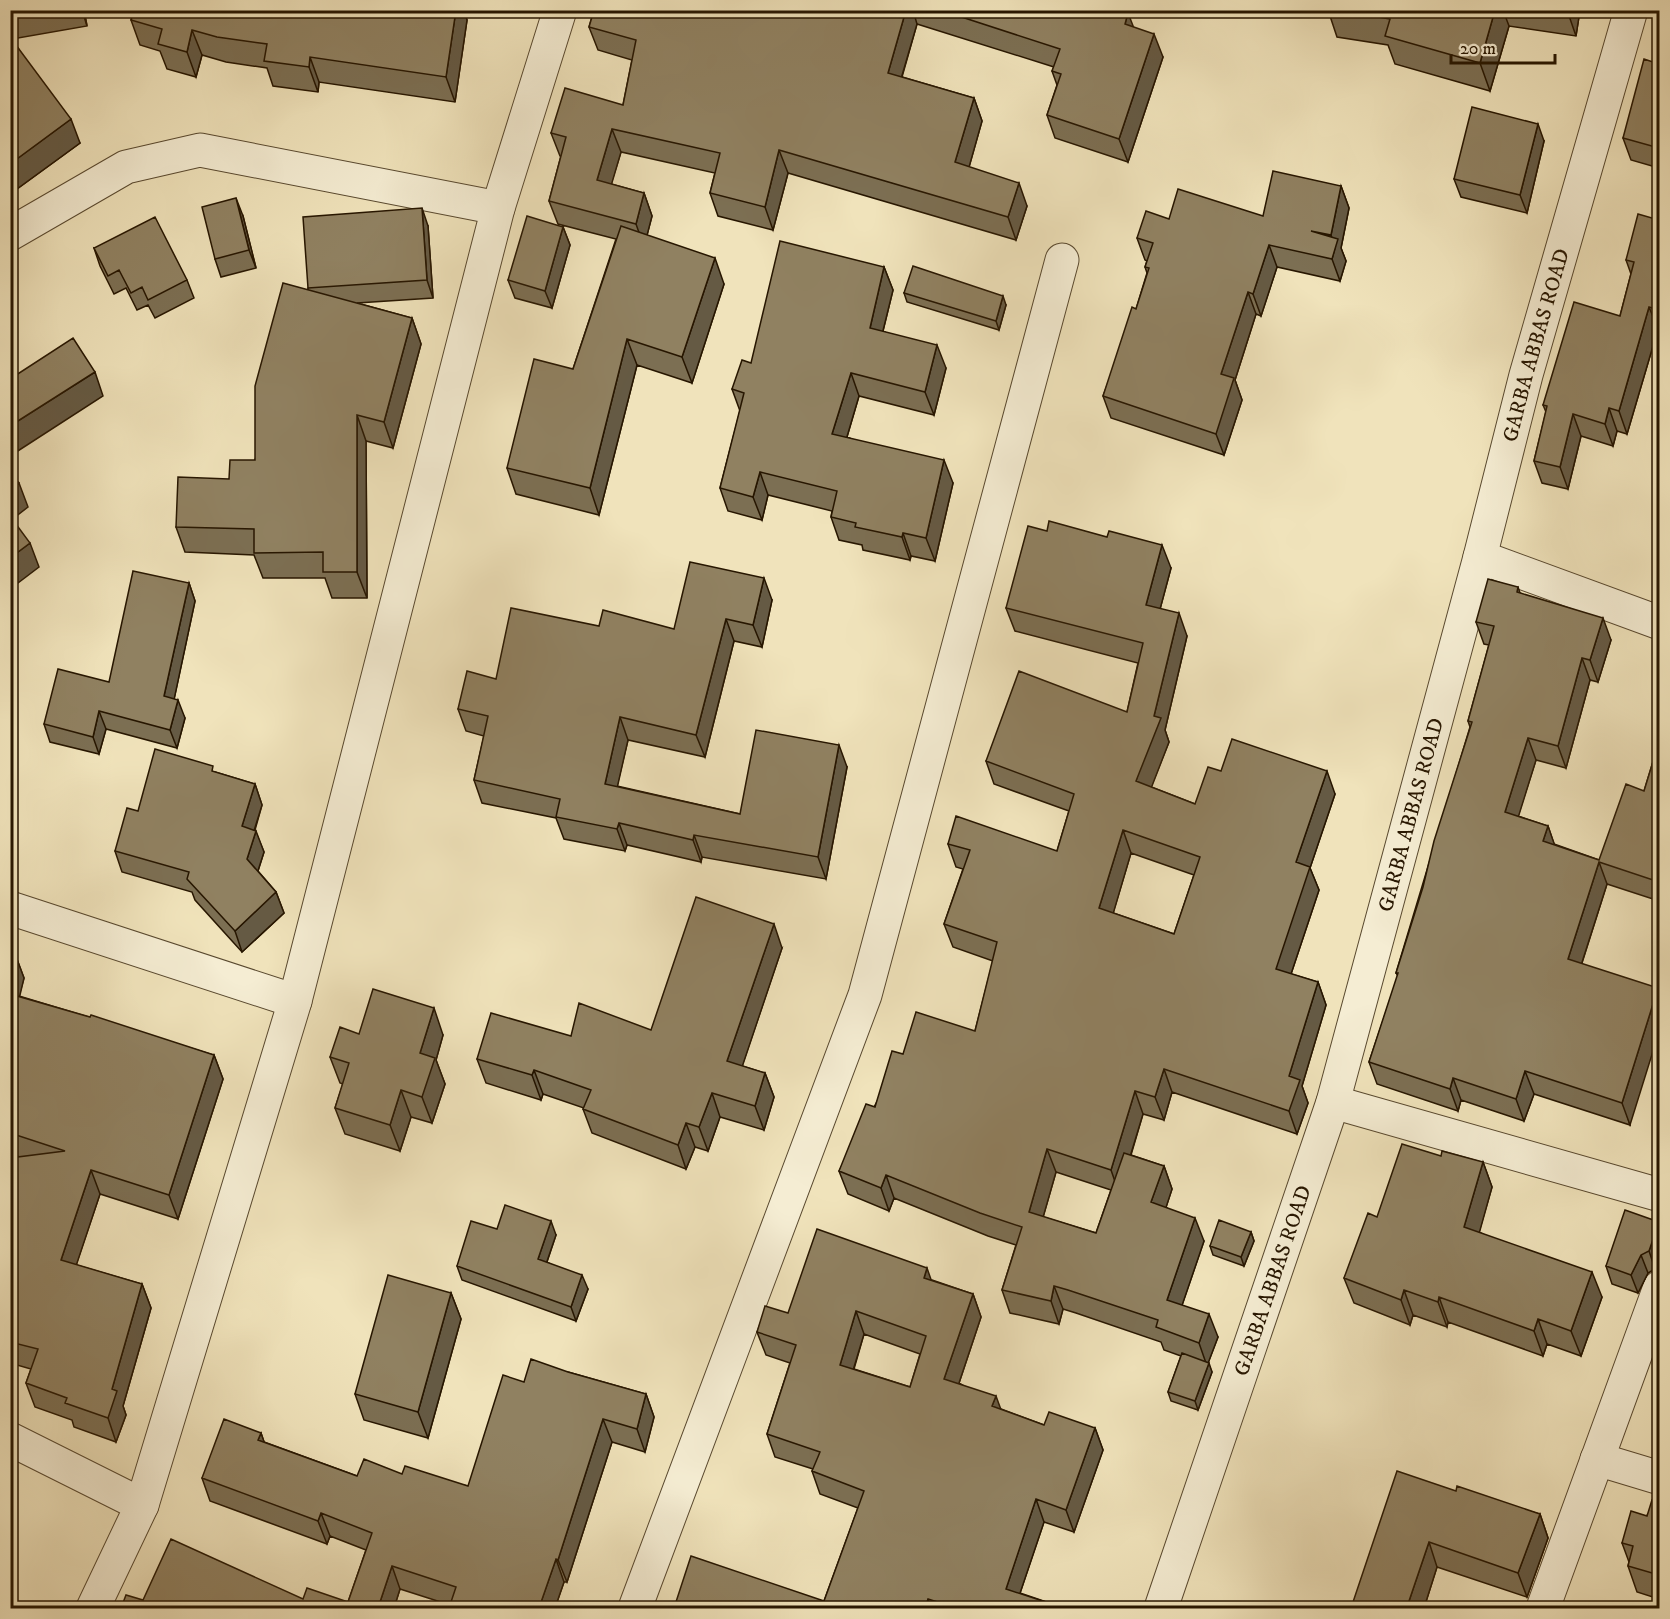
<svg xmlns="http://www.w3.org/2000/svg" width="1670" height="1619" font-family="'IM FELL DW Pica',serif">
  <rect width="100%" height="100%" fill="#f0e3bb"/>
  <filter id="stains"><feTurbulence type="fractalNoise" baseFrequency=".00333" numOctaves="4"/><feColorMatrix values="0 0 0 0 .2 0 0 0 0 .09 0 0 0 0 .02 0 0 0 .5 -.17"/></filter>
  <radialGradient id="worn" r=".72"><stop offset=".6" stop-color="#630" stop-opacity="0"/><stop offset="1" stop-color="#630" stop-opacity=".3"/></radialGradient>
  <g fill="none" stroke-linecap="round" stroke-linejoin="round">
    <defs>
      <g id="minor">
        <path d="M10,234L126,167L200,150L498,208"/>
        <path d="M1480,557L1660,623"/>
        <path d="M10,908L295,1001"/>
        <path d="M1333,1102L1660,1195"/>
        <path d="M10,1439L142,1505"/>
        <path d="M1597,1459L1660,1478"/>
        <path d="M93,1608L142,1505L295,1001L498,208L560,10"/>
        <path d="M635,1608L865,995L1062,260"/>
        <path id="s1" d="M1161,1608L1333,1102L1480,557L1526,375L1631,10"/>
        <path d="M1543,1608L1660,1287"/>
      </g>
    </defs>
    <use href="#minor" stroke="#59492f" stroke-width="35"/>
    <use href="#minor" stroke="#f5edd3" stroke-width="33"/>
  </g>
  <path fill="#7c6f53" stroke="#271600" stroke-width="1.5" fill-rule="evenodd" d="M10,10H84L87,26L12,39L80,143L10,194Z
    M134,10H464L467,20L455,102L319,82L318,92L273,86L267,68L226,62L202,55L196,77L167,69L160,51L140,45L131,20Z
    M594,10H1120L1133,27L1163,57L1128,162L1055,138L1047,115L1057,85L1052,71L1054,67L917,24L902,77L974,98L982,121L969,167L1027,206L1016,240L788,173L773,230L718,216L710,193L715,173L621,152L611,184L644,193L652,216L647,235L724,284L692,383L637,365L599,515L516,494L507,468L573,369L616,239L558,224L549,201L561,156H560L551,133L623,105L632,60L598,50L589,27Z
    M1328,10H1580L1576,36L1509,26L1490,91L1395,64L1388,45L1337,37Z
    M1659,64V168L1631,160L1623,138Z
    M1544,141L1527,213L1461,197L1454,179Z
    M1341,186L1349,208L1341,248L1346,261L1340,281L1277,267L1261,316L1256,314L1235,380L1242,400L1224,455L1111,418L1103,396L1136,309L1147,273L1145,267L1147,261L1145,260L1137,238L1169,219L1263,216Z
    M243,216L256,268L221,277L215,259Z
    M1659,220V330L1658,329L1627,434L1617,431L1613,446L1581,436L1568,489L1542,483L1534,461L1546,412L1543,405L1620,316L1631,274L1626,260Z
    M428,226L433,298L357,303L412,318L421,344L393,448L366,441L367,598H332L325,578H263L254,555L185,552L176,527L229,479L255,460L308,290V288Z
    M563,227L570,245L552,308L515,298L508,280Z
    M94,248L187,280L194,298L155,318L148,305L137,310L126,288L114,294L100,266Z
    M884,267L893,290L883,331L946,368L934,415L859,396L847,437L953,483L935,561L911,556L910,560L863,550L862,545L839,540L831,517L832,511L768,495L762,520L728,511L720,488L740,411L732,389L751,363Z
    M904,293L1006,305L999,330L907,302Z
    M1171,568L1160,609L1187,636L1165,730L1169,742L1151,787L1195,804L1221,771L1335,794L1310,868L1319,890L1291,974L1318,982L1326,1005L1302,1086L1308,1103L1297,1134L1172,1092L1164,1120L1143,1114L1131,1155L1164,1166L1172,1189L1166,1207L1204,1241L1182,1305L1218,1337L1208,1363L1212,1372L1198,1410L1171,1401L1168,1392L1181,1356L1164,1350L1161,1342L1076,1313L1063,1309L1059,1324L1010,1313L1002,1290L1016,1245L988,1236L894,1198L889,1211L848,1194L839,1171L903,1054L975,1031L993,961L953,947L944,924L963,869L956,867L948,844L1057,851L1069,811L994,784L986,761L1127,712L1138,663L1015,631L1006,608ZM1131,853L1194,875L1174,934L1113,913ZM1056,1172L1111,1190L1096,1233L1043,1217Z
    M189,583L195,601L174,699L185,718L177,748L106,729L99,754L50,742L44,724L109,682Z
    M1518,587L1520,593L1611,640L1598,682L1590,680L1566,768L1536,760L1518,816L1548,826L1554,844L1599,860L1644,791L1659,742V901L1607,884L1582,963L1630,1125L1534,1094L1524,1121L1461,1100L1458,1111L1377,1084L1369,1062L1398,976L1396,973L1470,727L1468,721L1489,645L1484,644L1476,622Z
    M772,600L762,647L734,641L705,757L628,740L617,786L740,814L847,767L826,879L702,857L701,862L627,845L625,851L564,839L556,818L482,803L474,780L484,736L466,731L458,709L496,679L599,626L674,629Z
    M215,772L255,784L262,805L255,830L264,852L258,871L276,892L284,913L242,952L195,900L192,892L122,872L115,851L138,811Z
    M782,948L742,1066L765,1073L774,1097L764,1130L720,1117L708,1151L695,1147L686,1169L592,1133L583,1109L584,1108L543,1094L541,1100L486,1083L477,1059L571,1036L651,1030Z
    M10,953L15,954L24,978L19,996L214,1055L223,1079L178,1219L100,1194L76,1265L142,1284L151,1308L123,1406L126,1415L116,1442L74,1427L72,1420L35,1407L26,1383L31,1369L10,1363V1158L20,1157L10,1154Z
    M359,1034L443,1035L436,1060L445,1084L432,1123L411,1117L400,1151L345,1134L335,1108L343,1084L340,1083L330,1057Z
    M1483,1162L1492,1187L1479,1232L1602,1297L1581,1356L1547,1344L1543,1356L1448,1322L1447,1327L1413,1315L1410,1325L1354,1303L1344,1278L1377,1217Z
    M1659,1222L1655,1269L1648,1273L1638,1293L1612,1284L1606,1266Z
    M497,1229L556,1235L547,1262L588,1289L576,1321L462,1280L457,1266Z
    M1251,1232L1254,1241L1244,1266L1213,1255L1210,1246Z
    M932,1280L973,1294L981,1317L959,1383L1001,1409L1044,1425L1095,1428L1103,1450L1074,1532L1044,1522L1020,1593L1064,1608H674L824,1601L858,1508L820,1494L812,1471L813,1469L775,1457L767,1434L790,1363L766,1355L757,1332L788,1313ZM864,1334L920,1354L910,1387L854,1369Z
    M451,1293L461,1319L428,1438L364,1420L355,1394Z
    M568,1372L646,1394L654,1417L645,1452L612,1442L567,1582H564L555,1608H449L450,1605L400,1589L394,1608H121L143,1600L303,1599L348,1602L366,1550L330,1536L327,1544L210,1501L202,1478L261,1433L264,1442L357,1476L402,1474L468,1486L524,1382Z
    M1456,1491L1540,1514L1548,1538L1527,1597L1437,1567L1424,1608H1351Z
    M1659,1502V1599L1637,1592L1628,1566L1629,1562L1622,1543Z"/>
  <path fill="#655a44" stroke="#271600" stroke-width="1.5" d="M82,10H84L87,26Z
    M456,10H464L467,20L455,102L446,77Z
    M906,10H913L917,24L896,96L888,73Z
    M1495,10H1503L1509,26L1490,91L1480,63Z
    M1567,10H1580L1576,36Z
    M1128,13L1137,36L1125,24Z
    M192,30L202,55L196,77L187,52Z
    M1154,34L1163,57L1128,162L1119,139Z
    M310,57L319,82L318,92L309,67Z
    M974,98L982,121L964,185L955,162Z
    M71,119L80,143L10,194V164Z
    M1538,124L1544,141L1527,213L1520,195Z
    M612,129L621,152L606,203L597,180Z
    M779,150L788,173L773,230L765,207Z
    M1019,183L1027,206L1016,240L1008,217Z
    M1341,186L1349,208L1341,248L1346,261L1340,281L1332,259L1335,248L1331,235Z
    M644,193L652,216L644,247L636,224Z
    M236,198L243,216L256,268L249,250Z
    M422,208L428,226L433,298L427,280Z
    M563,227L570,245L552,308L545,291Z
    M1269,245L1277,267L1261,316L1253,294Z
    M715,258L724,284L692,383L682,357Z
    M884,267L893,290L878,351L870,328Z
    M1248,292L1256,314L1235,380L1242,400L1224,455L1216,434L1221,374Z
    M1003,296L1006,305L999,330L996,321Z
    M1649,307L1658,329L1627,434L1619,411Z
    M412,318L421,344L393,448L384,422Z
    M627,339L637,365L599,515L590,488Z
    M937,345L946,368L934,415L925,392Z
    M95,372L103,396L10,456V426Z
    M851,373L859,396L841,457L832,434Z
    M1609,408L1617,431L1613,446L1605,424Z
    M1573,414L1581,436L1568,489L1560,467Z
    M357,415L366,441L367,598L357,572Z
    M944,460L953,483L935,561L926,538Z
    M760,472L768,495L762,520L753,497Z
    M19,483L28,507L10,521V490Z
    M903,533L911,556L910,560L902,537Z
    M30,543L39,567L10,589V558Z
    M1162,545L1171,568L1155,628L1146,605Z
    M764,578L772,600L762,647L753,625Z
    M189,583L195,601L171,714L164,696Z
    M1179,613L1187,636L1165,730L1169,742L1145,804L1136,781L1154,716Z
    M1603,618L1611,640L1598,682L1590,660Z
    M726,619L734,641L705,757L696,735Z
    M1582,658L1590,680L1566,768L1558,746Z
    M178,700L185,718L177,748L170,730Z
    M99,711L106,729L99,754L93,737Z
    M620,717L628,740L613,806L605,784Z
    M1528,738L1536,760L1513,834L1505,812Z
    M839,745L847,767L826,879L818,857Z
    M1327,771L1335,794L1310,868L1319,890L1285,992L1276,969L1296,862Z
    M255,784L262,805L249,847L242,826Z
    M619,823L627,845L625,851L617,829Z
    M1548,826L1556,849L1543,841Z
    M1123,830L1131,853L1108,931L1099,908Z
    M256,831L264,852L255,880L247,859Z
    M694,835L702,857L701,862L693,840Z
    M1599,862L1607,884L1576,981L1568,959Z
    M276,892L284,913L242,952L235,931Z
    M774,924L782,948L736,1085L727,1061Z
    M15,954L24,978L15,1016L10,1004V974Z
    M1318,982L1326,1005L1302,1086L1308,1103L1297,1134L1289,1111V1076Z
    M1658,988L1659,991V1032L1630,1125L1622,1103Z
    M434,1008L443,1035L436,1060L445,1084L432,1123L422,1097L420,1053Z
    M214,1055L223,1079L178,1219L169,1195Z
    M1164,1069L1172,1092L1164,1120L1155,1097Z
    M534,1070L543,1094L541,1100L532,1075Z
    M1525,1071L1534,1094L1524,1121L1516,1099Z
    M765,1073L774,1097L764,1130L755,1106Z
    M1453,1078L1461,1100L1458,1111L1450,1089Z
    M401,1090L411,1117L400,1151L390,1125Z
    M1135,1091L1143,1114L1119,1193L1111,1170Z
    M712,1093L720,1117L708,1151L699,1127Z
    M686,1123L695,1147L686,1169L678,1145Z
    M1047,1149L1056,1172L1038,1235L1029,1212Z
    M1483,1162L1492,1187L1474,1252L1464,1227Z
    M1164,1166L1172,1189L1160,1226L1151,1202Z
    M91,1170L100,1194L70,1284L61,1260Z
    M886,1175L894,1198L889,1211L881,1188Z
    M1195,1218L1204,1241L1176,1323L1167,1300Z
    M551,1221L556,1235L543,1273L538,1259Z
    M1659,1222V1257L1655,1269L1649,1251Z
    M1251,1232L1254,1241L1244,1266L1241,1257Z
    M1641,1255L1648,1273L1638,1293L1631,1275Z
    M927,1268L935,1291L924,1278Z
    M1592,1272L1602,1297L1581,1356L1571,1331Z
    M582,1275L588,1289L576,1321L571,1307Z
    M142,1284L151,1308L123,1406L126,1415L116,1442L108,1418L112,1389Z
    M1054,1286L1063,1309L1059,1324L1051,1301Z
    M1404,1290L1413,1315L1410,1325L1401,1300Z
    M451,1293L461,1319L428,1438L418,1412Z
    M973,1294L981,1317L953,1401L944,1379Z
    M1439,1297L1448,1322L1447,1327L1438,1302Z
    M856,1311L864,1334L848,1387L840,1365Z
    M1209,1314L1218,1337L1207,1366L1199,1343Z
    M1538,1319L1547,1344L1543,1356L1534,1331Z
    M1209,1363L1212,1372L1198,1410L1195,1401Z
    M646,1394L654,1417L645,1452L637,1429Z
    M996,1396L1004,1418L992,1406Z
    M603,1419L612,1442L567,1582L558,1560Z
    M1095,1428L1103,1450L1074,1532L1066,1510Z
    M261,1433L269,1456L258,1440Z
    M1036,1499L1044,1522L1015,1608L1006,1589Z
    M321,1513L330,1536L327,1544L318,1521Z
    M1540,1514L1548,1538L1527,1597L1518,1573Z
    M1429,1542L1437,1567L1424,1608L1408,1604Z
    M556,1559L564,1582L555,1608H539Z
    M392,1566L400,1589L394,1608H378Z
    M928,1599L931,1608H925Z"/>
  <path fill="#908161" stroke="#271600" stroke-width="1.5" fill-rule="evenodd" d="M10,10H40L10,16Z
    M134,10H456L446,77L310,57L309,67L264,61L267,44L217,37L192,30L187,52L158,44L162,29L131,20Z
    M594,10H906L888,73L974,98L955,162L1019,183L1008,217L779,150L765,207L710,193L720,153L612,129L597,180L644,193L636,224L549,201L566,137L551,133L565,88L623,105L636,40L589,27Z
    M940,10H1120L1128,13L1125,24L1154,34L1119,139L1047,115L1061,74L1052,71L1060,49Z
    M1338,10H1495L1480,63L1385,36L1390,19Z
    M10,37L71,119L10,164Z
    M1644,59L1659,64V148L1623,138Z
    M1472,107L1538,124L1520,195L1454,179Z
    M1273,171L1341,186L1331,235L1311,231L1338,239L1332,259L1269,245L1253,294L1248,292L1221,374L1234,378L1216,434L1103,396L1132,307L1136,309L1149,268L1145,267L1153,243L1137,238L1146,211L1169,219L1178,189L1263,216Z
    M236,198L249,250L215,259L202,207Z
    M422,208L427,280L308,288L303,217Z
    M1638,214L1659,220V310L1649,307L1619,411L1609,408L1605,424L1573,414L1560,467L1534,461L1547,406L1543,405L1574,302L1620,316L1634,262L1626,260Z
    M527,216L563,227L545,291L508,280Z
    M155,217L187,280L148,300L142,287L131,293L119,270L108,276L94,248Z
    M621,226L715,258L682,357L627,339L590,488L507,468L534,359L573,369Z
    M780,241L884,267L870,328L937,345L925,392L851,373L832,434L944,460L926,538L903,533L902,537L855,527L856,523L831,517L837,491L760,472L753,497L720,488L744,393L732,389L742,360L751,363Z
    M913,266L1003,296L996,321L904,293Z
    M283,283L412,318L384,422L357,415V572H323V552L254,553V529L176,527L178,477L229,479L230,460H255V386Z
    M73,338L95,372L10,426V379Z
    M10,472L19,483L10,490Z
    M10,516L30,543L10,558Z
    M1049,521L1107,537L1109,531L1162,545L1146,605L1179,613L1154,716L1161,718L1136,781L1195,804L1208,767L1221,771L1232,739L1327,771L1296,862L1310,867L1276,969L1318,982L1289,1076L1300,1080L1289,1111L1164,1069L1155,1097L1135,1091L1111,1170L1047,1149L1029,1212L1096,1233L1124,1153L1164,1166L1151,1202L1195,1218L1167,1300L1209,1314L1199,1343L1156,1327L1158,1320L1068,1290L1054,1286L1051,1301L1002,1290L1022,1227L980,1213L886,1175L881,1188L839,1171L866,1104L875,1107L892,1051L903,1054L916,1012L975,1031L997,942L944,924L970,850L948,844L956,816L1057,851L1074,794L986,761L1019,671L1127,712L1143,643L1006,608L1028,526L1047,531ZM1123,830L1200,857L1174,934L1099,908Z
    M690,562L764,578L753,625L726,619L696,735L620,717L605,784L740,814L756,730L839,745L818,857L694,835L693,840L619,823L617,829L556,817L560,799L474,780L488,716L458,709L467,671L496,679L511,608L599,626L603,610L674,629Z
    M133,571L189,583L164,696L178,700L170,730L99,711L93,737L44,724L58,669L109,682Z
    M1488,579L1518,587L1517,592L1603,618L1590,660L1582,658L1558,746L1528,738L1505,812L1548,826L1543,841L1599,860L1626,784L1644,791L1659,742V882L1599,862L1568,959L1658,988L1622,1103L1525,1071L1516,1099L1453,1078L1450,1089L1369,1062L1398,973H1396L1423,887L1434,841L1472,722L1468,721L1494,626L1476,622Z
    M155,749L213,766L212,771L255,784L242,826L256,831L247,859L276,892L235,931L187,879L189,872L115,851L127,808L138,811Z
    M696,897L774,924L727,1061L765,1073L755,1106L712,1093L699,1127L686,1123L678,1145L583,1109L591,1090L534,1070L532,1075L477,1059L491,1013L571,1036L579,1003L651,1030Z
    M10,953L15,954L10,974Z
    M373,989L434,1008L420,1053L435,1058L422,1097L401,1090L390,1125L335,1108L349,1063L330,1057L340,1027L359,1034Z
    M10,994L90,1017L91,1015L214,1055L169,1195L91,1170L61,1260L142,1284L112,1389L117,1391L108,1418L65,1403L67,1398L26,1383L38,1349L10,1342V1158L65,1151L10,1133Z
    M1402,1144L1441,1156L1442,1151L1483,1162L1464,1227L1592,1272L1571,1331L1538,1319L1534,1331L1439,1297L1438,1302L1404,1290L1401,1300L1344,1278L1368,1213L1377,1217Z
    M505,1205L551,1221L538,1259L582,1275L571,1307L457,1266L471,1221L497,1229Z
    M1625,1210L1659,1222L1649,1251L1641,1255L1631,1275L1606,1266Z
    M1219,1220L1251,1232L1241,1257L1210,1246Z
    M817,1229L927,1268L924,1278L973,1294L944,1379L996,1396L992,1406L1044,1425L1049,1412L1095,1428L1066,1510L1036,1499L1006,1589L1064,1608H956L928,1599L925,1608H674L691,1556L824,1601L864,1491L812,1471L820,1452L767,1434L796,1345L757,1332L765,1306L788,1313ZM856,1311L926,1336L910,1387L840,1365Z
    M388,1275L451,1293L418,1412L355,1394Z
    M1182,1353L1209,1363L1195,1401L1168,1392Z
    M531,1359L568,1372L646,1394L637,1429L603,1419L558,1560L556,1559L539,1608H449L456,1587L392,1566L378,1608H121L126,1595L143,1600L171,1539L303,1599L307,1588L348,1602L372,1533L321,1513L318,1521L202,1478L224,1419L261,1433L258,1440L357,1476L364,1459L402,1474L405,1466L468,1486L503,1375L524,1382Z
    M1397,1471L1456,1491L1457,1486L1540,1514L1518,1573L1429,1542L1408,1604L1424,1608H1351Z
    M1652,1500L1659,1502V1575L1628,1566L1633,1546L1622,1543L1631,1511L1647,1516Z"/>
  <g text-anchor="middle" stroke-width="5" stroke-linejoin="round" paint-order="stroke">
    <g font-size="21" fill="#271600" stroke="#f5edd3">
      <text dy="7" stroke="none"><textPath href="#s1" startOffset="1318">GARBA ABBAS ROAD</textPath></text>
      <text dy="7" stroke="none"><textPath href="#s1" startOffset="832">GARBA ABBAS ROAD</textPath></text>
      <text dy="7" stroke="none"><textPath href="#s1" startOffset="346">GARBA ABBAS ROAD</textPath></text>
    </g>
  </g>
  <rect width="1670" height="1619" fill="none" stroke="#f0e3bb" stroke-width="36"/>
  <rect x="12" y="12" width="1646" height="1595" fill="none" stroke="#271600" stroke-width="3"/>
  <rect x="18" y="18" width="1634" height="1583" fill="none" stroke="#271600" stroke-width="1.5"/>
  <path d="M1451 54v9h104v-9" fill="none" stroke="#271600" stroke-width="3"/>
  <text x="1460" y="54" font-size="18" fill="#271600" stroke="#f5edd3" stroke-width="4.5" paint-order="stroke">20 m</text>
  <rect width="100%" height="100%" filter="url(#stains)"/>
  <rect width="100%" height="100%" fill="url(#worn)"/>
</svg>
